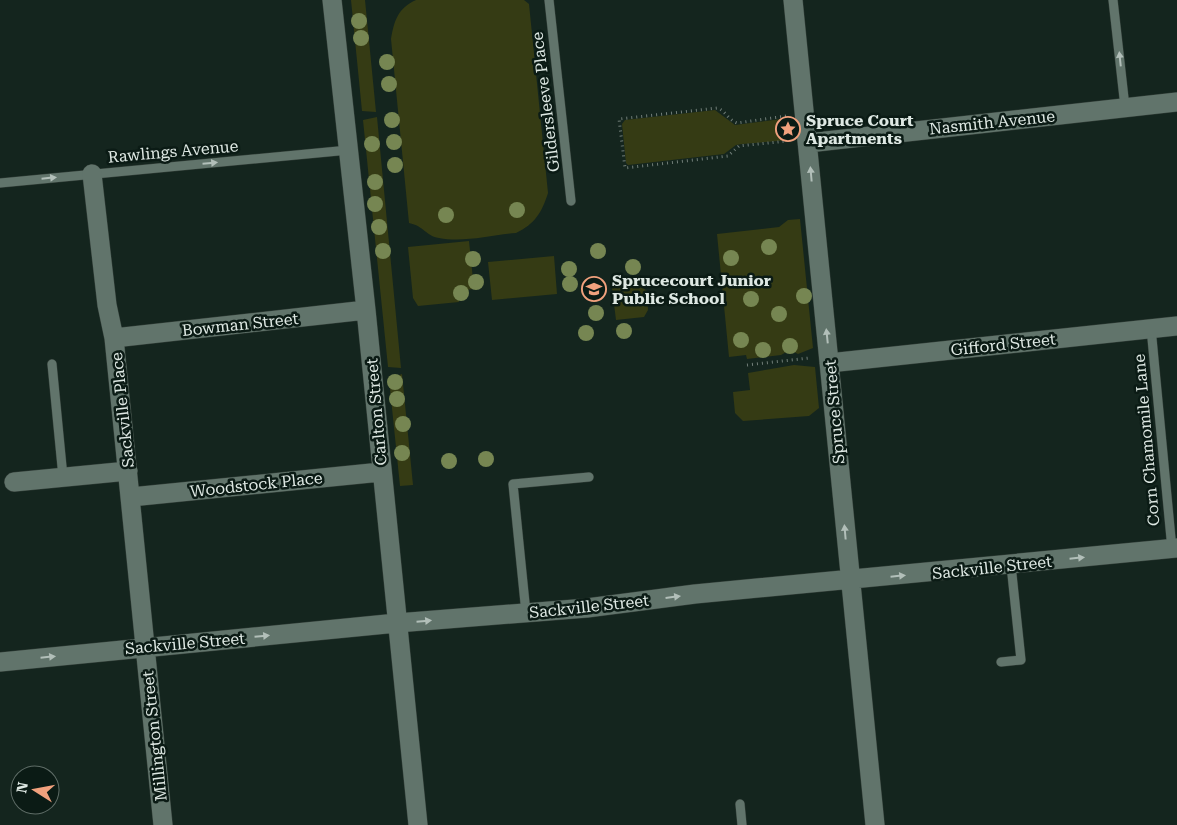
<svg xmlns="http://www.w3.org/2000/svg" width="1177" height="825" font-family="'Roboto Serif',serif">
  <rect width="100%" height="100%" fill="#14251e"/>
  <path fill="#353b14" d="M351,0H365L376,112L362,111Z
    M416,0H524L529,4L548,193C542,212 535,224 516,233C492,235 463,243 439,238C426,236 424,226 409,223L391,39C394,21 398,8 416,0Z
    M715,110L735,125L789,118L791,140L742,144L736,145L724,154L628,165L626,163L622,124L625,120Z
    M377,117L401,368L388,367L363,120Z
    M800,219L813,348L798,354L790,350L781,355L747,359L746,355L729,357L717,234L779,227L788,220Z
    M469,241L474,289L457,291L459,302L418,306L413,298L408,247Z
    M554,256L557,294L492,300L488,262Z
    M638,284L647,291L648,310L644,317L616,320L612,288Z
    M794,365L815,367L819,408L809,416L743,421L735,413L733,392L750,390L748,373Z
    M402,374L413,485L400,486L389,379Z"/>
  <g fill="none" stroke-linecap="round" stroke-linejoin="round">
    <defs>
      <path id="service" d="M549,0L571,201
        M1113,0L1125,107
        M0,183L349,150
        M1151,328L1172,549
        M52,364L63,477
        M526,613L513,484L589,477
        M1001,662L1021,660L1011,565
        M740,804L742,825"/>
      <path id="minor" d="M332,0L366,310L418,825
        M793,0L875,825
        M808,143L1177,102
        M92,174L107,305L114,338L163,825
        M114,338L366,310
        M829,363L1177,326
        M14,482L128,471
        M131,497L381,472
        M0,662L397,623L587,608L695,594L1177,548"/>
    </defs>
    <use href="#service" stroke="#323e38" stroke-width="10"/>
    <use href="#minor" stroke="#323e38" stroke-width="20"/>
    <path stroke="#717e78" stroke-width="3" stroke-dasharray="1 4" stroke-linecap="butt" d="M786,116L737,123C728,120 725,110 717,108L619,119L625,168L728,156L739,146L787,141
      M747,365L809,358"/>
    <use href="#service" stroke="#61746b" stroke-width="9"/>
    <use href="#minor" stroke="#61746b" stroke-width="19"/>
  </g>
  <g fill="#768652">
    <circle cx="359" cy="21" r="8"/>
    <circle cx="361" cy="38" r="8"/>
    <circle cx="387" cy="62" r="8"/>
    <circle cx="389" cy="84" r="8"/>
    <circle cx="392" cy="120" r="8"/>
    <circle cx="394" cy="142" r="8"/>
    <circle cx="372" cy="144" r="8"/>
    <circle cx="395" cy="165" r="8"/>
    <circle cx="375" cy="182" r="8"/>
    <circle cx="375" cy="204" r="8"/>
    <circle cx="517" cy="210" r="8"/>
    <circle cx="446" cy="215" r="8"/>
    <circle cx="379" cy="227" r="8"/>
    <circle cx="769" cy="247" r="8"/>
    <circle cx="383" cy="251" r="8"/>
    <circle cx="598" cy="251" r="8"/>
    <circle cx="731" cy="258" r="8"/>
    <circle cx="473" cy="259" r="8"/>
    <circle cx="633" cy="267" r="8"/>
    <circle cx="569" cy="269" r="8"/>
    <circle cx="476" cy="282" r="8"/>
    <circle cx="570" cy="284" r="8"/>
    <circle cx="461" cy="293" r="8"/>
    <circle cx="804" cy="296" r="8"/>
    <circle cx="751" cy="299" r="8"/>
    <circle cx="596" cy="313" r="8"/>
    <circle cx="779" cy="314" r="8"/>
    <circle cx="624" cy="331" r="8"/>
    <circle cx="586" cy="333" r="8"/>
    <circle cx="741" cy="340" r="8"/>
    <circle cx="790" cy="346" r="8"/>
    <circle cx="763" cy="350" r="8"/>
    <circle cx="395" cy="382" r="8"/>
    <circle cx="397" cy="399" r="8"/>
    <circle cx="403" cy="424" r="8"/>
    <circle cx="402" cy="453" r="8"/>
    <circle cx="486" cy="459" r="8"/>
    <circle cx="449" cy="461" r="8"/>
  </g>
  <defs><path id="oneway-solid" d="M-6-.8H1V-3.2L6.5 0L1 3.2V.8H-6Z" transform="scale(1.25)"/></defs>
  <g fill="#b2bfb9">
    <use href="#oneway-solid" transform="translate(1120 59) rotate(-96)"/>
    <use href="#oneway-solid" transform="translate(210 163) rotate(-5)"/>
    <use href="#oneway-solid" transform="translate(811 174) rotate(-95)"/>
    <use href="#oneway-solid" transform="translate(49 178) rotate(-6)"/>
    <use href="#oneway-solid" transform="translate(827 336) rotate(-96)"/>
    <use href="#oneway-solid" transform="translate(845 532) rotate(-95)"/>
    <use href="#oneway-solid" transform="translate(1077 558) rotate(-6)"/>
    <use href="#oneway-solid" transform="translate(898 576) rotate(-6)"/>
    <use href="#oneway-solid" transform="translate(673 597) rotate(-7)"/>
    <use href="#oneway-solid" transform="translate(424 621) rotate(-5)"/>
    <use href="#oneway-solid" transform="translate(262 636) rotate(-5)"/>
    <use href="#oneway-solid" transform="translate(48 657) rotate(-6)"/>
  </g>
  <defs>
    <symbol id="sight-ring" viewBox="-11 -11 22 22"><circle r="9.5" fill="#0b1b15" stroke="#f1a17d" stroke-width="1.5"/><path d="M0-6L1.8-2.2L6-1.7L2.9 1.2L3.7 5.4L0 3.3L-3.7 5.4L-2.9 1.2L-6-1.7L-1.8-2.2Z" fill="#f1a17d"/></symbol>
    <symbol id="school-ring" viewBox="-11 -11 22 22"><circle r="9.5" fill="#0b1b15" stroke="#f1a17d" stroke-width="1.5"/><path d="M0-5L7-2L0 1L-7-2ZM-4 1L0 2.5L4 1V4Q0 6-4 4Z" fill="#f1a17d"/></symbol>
  </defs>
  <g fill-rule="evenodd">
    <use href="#sight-ring" x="774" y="115" width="28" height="28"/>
    <use href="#school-ring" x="580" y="275" width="28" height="28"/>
  </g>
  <g text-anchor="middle" stroke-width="5" stroke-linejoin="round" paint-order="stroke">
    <g font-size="16" fill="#dee8e3" stroke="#0b1b15">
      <text transform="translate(545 102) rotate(-97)" y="6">Gildersleeve Place</text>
      <text transform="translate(992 122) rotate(-6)" y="6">Nasmith Avenue</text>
      <text transform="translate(173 151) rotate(-5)" y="6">Rawlings Avenue</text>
      <text transform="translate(240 324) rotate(-6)" y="6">Bowman Street</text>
      <text transform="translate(1003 344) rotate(-6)" y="6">Gifford Street</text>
      <text transform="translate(122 410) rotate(-96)" y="6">Sackville Place</text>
      <text transform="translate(376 412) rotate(-95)" y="6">Carlton Street</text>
      <text transform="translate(834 412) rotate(-95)" y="6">Spruce Street</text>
      <text transform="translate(1146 440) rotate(-95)" y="6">Corn Chamomile Lane</text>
      <text transform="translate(256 484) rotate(-6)" y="6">Woodstock Place</text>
      <text transform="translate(992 567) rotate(-6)" y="6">Sackville Street</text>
      <text transform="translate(589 606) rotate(-6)" y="6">Sackville Street</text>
      <text transform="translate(185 643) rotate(-5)" y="6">Sackville Street</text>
      <text transform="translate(154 736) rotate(-96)" y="6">Millington Street</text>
    </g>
    <g font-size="16" font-weight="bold" fill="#dee8e3" stroke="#0b1b15" text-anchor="start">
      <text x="806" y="126">Spruce Court<tspan x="806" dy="18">Apartments</tspan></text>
      <text x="612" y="286">Sprucecourt Junior<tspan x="612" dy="18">Public School</tspan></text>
    </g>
  </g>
  <g transform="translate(35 790) rotate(281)"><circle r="24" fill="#0b1b15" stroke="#5f6d67"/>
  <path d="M0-4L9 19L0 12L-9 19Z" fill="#f1a17d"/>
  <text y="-8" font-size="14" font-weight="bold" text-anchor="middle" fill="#dee8e3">N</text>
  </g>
</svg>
